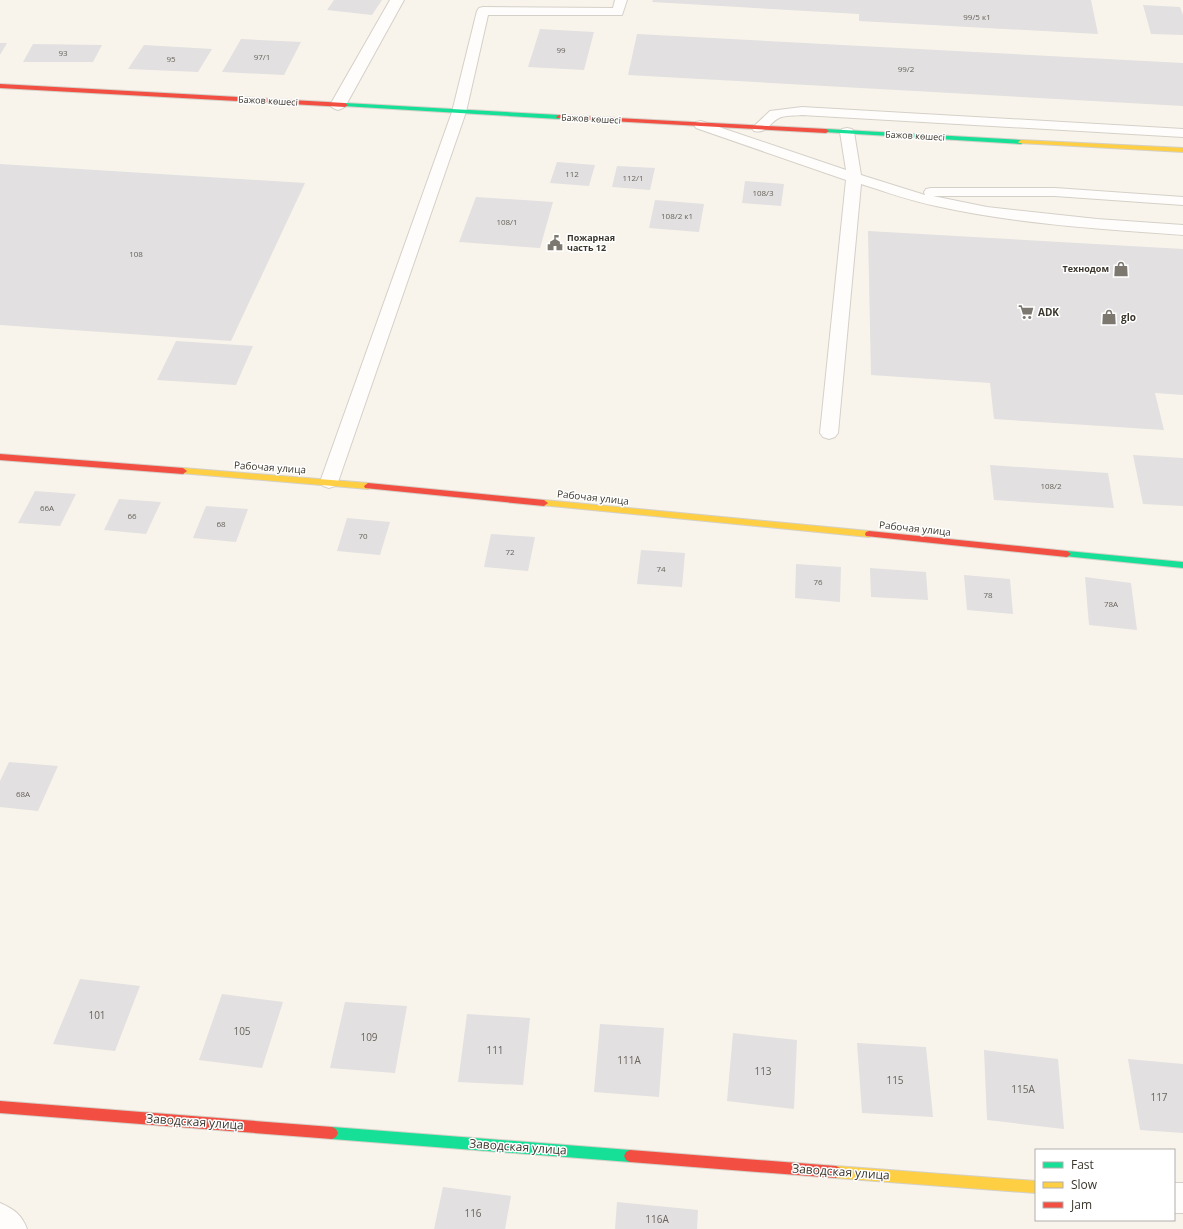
<svg xmlns="http://www.w3.org/2000/svg" width="1183" height="1229" font-family="'Open Sans',sans-serif">
  <rect width="100%" height="100%" fill="#f8f4eb"/>
  <path fill="#e2e0e0" d="M334,0H382L372,15L327,10Z
    M653,0H1091L1098,34L859,21V14L652,2Z
    M1143,5L1180,7L1183,15V35L1151,34Z
    M540,29L594,32L584,70L528,67Z
    M637,34L1183,63V106L628,75Z
    M241,39L301,42L284,75L222,72Z
    M0,43H7L0,55Z
    M33,44L102,45L93,62H23Z
    M144,45L212,49L198,72L128,69Z
    M557,162L595,165L589,186L550,183Z
    M0,164L305,183L231,341L0,325Z
    M617,166L655,168L650,190L612,187Z
    M745,181L784,184L781,206L742,203Z
    M476,197L553,202L540,248L459,242Z
    M655,200L704,204L699,232L649,228Z
    M868,231L1183,249V395L1155,393L1164,430L994,419L990,383L871,375Z
    M176,341L253,346L236,385L157,380Z
    M1133,455L1183,458V506L1143,504Z
    M990,465L1108,473L1114,508L994,500Z
    M35,491L76,494L60,526L18,523Z
    M119,499L161,502L146,534L104,530Z
    M206,506L248,509L236,542L193,538Z
    M347,518L390,522L380,555L337,551Z
    M491,534L535,537L528,571L484,567Z
    M641,550L685,553L682,587L637,584Z
    M796,564L841,567L840,602L795,598Z
    M870,568L926,572L928,600L871,597Z
    M964,575L1010,579L1013,614L967,610Z
    M1085,577L1131,583L1137,630L1089,625Z
    M9,762L58,766L38,811L0,807V781Z
    M80,979L140,986L115,1051L53,1044Z
    M222,994L283,1002L262,1068L199,1060Z
    M345,1002L407,1006L395,1073L330,1068Z
    M467,1014L530,1018L523,1085L458,1082Z
    M600,1024L664,1028L659,1097L594,1092Z
    M733,1033L797,1040L794,1109L727,1101Z
    M857,1043L926,1047L933,1117L862,1113Z
    M984,1050L1058,1059L1064,1129L987,1120Z
    M1128,1059L1183,1064V1133L1140,1130Z
    M443,1187L511,1196L505,1229H434Z
    M617,1202L698,1210L697,1229H615Z"/>
  <g fill="none" stroke-linecap="round" stroke-linejoin="round">
    <defs>
      <path id="lane" d="M615,0H627L622,15H488L466,112L338,482L335,486L329,488L323,486L320,482L452,112L477,11L479,8L483,7L613,8Z
        M802,107L1183,129V137L802,115C795,116 785,115 779,118C769,123 767,134 754,131L752,128L770,111Z
        M701,121L846,170L840,132L842,129L847,128L852,129L854,132L861,175L925,195L924,192L926,189L931,188H1055L1183,197V205L1055,196H933L987,207L1097,219L1183,225V235C1102,229 1016,224 936,206C911,201 886,192 861,184L838,433L835,437L829,439L823,437L820,433L846,180L696,128L694,125L696,122Z"/>
      <path id="street" d="M390,0H404L346,105L343,108L338,110L333,108L330,105Z
        M1174,1183H1183V1213H1174Z
        M0,1203C14,1209 22,1215 27,1229H0Z"/>
      <path id="fast" d="M345,103L559,115L562,117L559,119L343,106L342,105Z
        M826,129L1021,140L1024,142L1021,144L824,132V130Z
        M1067,551L1183,562V568L1064,556L1063,554L1064,552Z
        M332,1127L630,1150L634,1152L636,1156L634,1160L630,1162L332,1139L328,1137L326,1133L328,1129Z"/>
      <path id="slow" d="M1021,140L1183,148V152L1019,143L1018,142Z
        M183,468L368,483L372,486L368,489L180,473L179,471L180,469Z
        M544,500L869,531L873,534L869,537L541,505L540,503Z
        M836,1166L1036,1181V1193L836,1178L832,1176L830,1172L832,1168Z"/>
      <path id="jam" d="M0,84L345,103L348,105L345,107L0,88Z
        M559,115L826,129L829,131L826,133L557,118L556,117Z
        M0,454L183,468L187,471L183,474L0,460Z
        M368,483L544,500L548,503L544,506L365,488L364,486Z
        M869,531L1067,551L1071,554L1067,557L866,536L865,534L866,532Z
        M0,1101L332,1127L336,1129L338,1133L336,1137L332,1139L0,1113Z
        M630,1150L836,1166L840,1168L842,1172L840,1176L836,1178L630,1162L626,1160L624,1156L626,1152Z"/>
    </defs>
    <use href="#lane" stroke="#d5d0c7" stroke-width="2"/>
    <use href="#street" stroke="#d5d0c7" stroke-width="2"/>
    <use href="#fast" stroke="#d5d0c7" stroke-width="2"/>
    <use href="#slow" stroke="#d5d0c7" stroke-width="2"/>
    <use href="#jam" stroke="#d5d0c7" stroke-width="2"/>
    <use href="#lane" fill="#fefdfc" fill-rule="evenodd"/>
    <use href="#street" fill="#fefdfc" fill-rule="evenodd"/>
    <use href="#fast" fill="#16e098" fill-rule="evenodd"/>
    <use href="#slow" fill="#ffcf43" fill-rule="evenodd"/>
    <use href="#jam" fill="#f24e42" fill-rule="evenodd"/>
  </g>
  <defs>
    <symbol id="civic-bare" viewBox="-9 -9 18 18"><path d="M-.6-6.5H3V-4.5H.6V-3L4-1V1h2V6H-6V1h2V-1L-.6-3ZM-1.2 2.5V6h2.4V2.5Z" fill="#7d786f" stroke="#fff" stroke-width="2.5" paint-order="stroke"/></symbol>
    <symbol id="shop-bare" viewBox="-9 -9 18 18"><path d="M-5-2.5h2.3a2.7 3.5 0 0 1 5.4 0H5L5.5 6h-11ZM-1.5-2.5h3a1.5 2.3 0 0 0-3 0Z" fill="#7d786f" stroke="#fff" stroke-width="2.5" paint-order="stroke"/></symbol>
    <symbol id="supermarket-bare" viewBox="-9 -9 18 18"><path d="M-6-5.5h2.5l.6 2H6L4.5 2H-2.5L-4.4-4H-6ZM-1.5 3.2a1.3 1.3 0 1 0 .1 0ZM3 3.2a1.3 1.3 0 1 0 .1 0Z" fill="#7d786f" stroke="#fff" stroke-width="2.5" paint-order="stroke"/></symbol>
  </defs>
  <g fill-rule="evenodd">
    <use href="#civic-bare" x="544" y="232" width="22" height="22"/>
    <use href="#shop-bare" x="1110" y="258" width="22" height="22"/>
    <use href="#supermarket-bare" x="1015" y="301" width="22" height="22"/>
    <use href="#shop-bare" x="1098" y="306" width="22" height="22"/>
  </g>
  <g text-anchor="middle" stroke-width="3" stroke-linejoin="round" paint-order="stroke">
    <g font-size="8" fill="#68635c">
      <text x="977" y="20">99/5 к1</text>
      <text x="561" y="53">99</text>
      <text x="63" y="56">93</text>
      <text x="262" y="60">97/1</text>
      <text x="171" y="62">95</text>
      <text x="906" y="72">99/2</text>
      <text x="572" y="177">112</text>
      <text x="633" y="181">112/1</text>
      <text x="763" y="196">108/3</text>
      <text x="677" y="219">108/2 к1</text>
      <text x="507" y="225">108/1</text>
      <text x="136" y="257">108</text>
      <text x="1051" y="489">108/2</text>
      <text x="47" y="511">66А</text>
      <text x="132" y="519">66</text>
      <text x="221" y="527">68</text>
      <text x="363" y="539">70</text>
      <text x="510" y="555">72</text>
      <text x="661" y="572">74</text>
      <text x="818" y="585">76</text>
      <text x="988" y="598">78</text>
      <text x="1111" y="607">78А</text>
      <text x="23" y="797">68А</text>
    </g>
    <g font-size="9" fill="#3b362c" stroke="#fff">
      <text transform="translate(268 101) rotate(3)" y="3">Бажов көшесі</text>
      <text transform="translate(591 119) rotate(3)" y="3">Бажов көшесі</text>
      <text transform="translate(915 136) rotate(3)" y="3">Бажов көшесі</text>
    </g>
    <g font-size="9" font-weight="bold" fill="#3b362c" stroke="#fff" text-anchor="start">
      <text x="567" y="241">Пожарная<tspan x="567" dy="10">часть 12</tspan></text>
      <text x="1109" y="272" text-anchor="end">Технодом</text>
    </g>
    <g font-size="10" font-weight="bold" fill="#3b362c" stroke="#fff" text-anchor="start">
      <text x="1038" y="316">ADK</text>
      <text x="1121" y="321">glo</text>
    </g>
    <g font-size="10" fill="#3b362c" stroke="#fff">
      <text transform="translate(270 467) rotate(4)" y="4">Рабочая улица</text>
      <text transform="translate(593 497) rotate(6)" y="4">Рабочая улица</text>
      <text transform="translate(915 528) rotate(6)" y="4">Рабочая улица</text>
    </g>
    <g font-size="10" fill="#68635c">
      <text x="97" y="1019">101</text>
      <text x="242" y="1035">105</text>
      <text x="369" y="1041">109</text>
      <text x="495" y="1054">111</text>
      <text x="629" y="1064">111А</text>
      <text x="763" y="1075">113</text>
      <text x="895" y="1084">115</text>
      <text x="1023" y="1093">115А</text>
      <text x="1159" y="1101">117</text>
      <text x="473" y="1217">116</text>
      <text x="657" y="1223">116А</text>
    </g>
    <g font-size="12" fill="#3b362c" stroke="#fff">
      <text transform="translate(195 1122) rotate(4)" y="4">Заводская улица</text>
      <text transform="translate(518 1147) rotate(4)" y="4">Заводская улица</text>
      <text transform="translate(841 1172) rotate(4)" y="4">Заводская улица</text>
    </g>
  </g>
  <rect x="1035" y="1149" width="140" height="72" fill="#ffffff" stroke="#b1afab"/>
  <rect x="1043" y="1162" width="20" height="6" fill="#16e098" stroke="#b1afab"/>
  <text x="1071" y="1169" font-size="12" fill="#3b362c">Fast</text>
  <rect x="1043" y="1182" width="20" height="6" fill="#ffcf43" stroke="#b1afab"/>
  <text x="1071" y="1189" font-size="12" fill="#3b362c">Slow</text>
  <rect x="1043" y="1202" width="20" height="6" fill="#f24e42" stroke="#b1afab"/>
  <text x="1071" y="1209" font-size="12" fill="#3b362c">Jam</text>
</svg>
